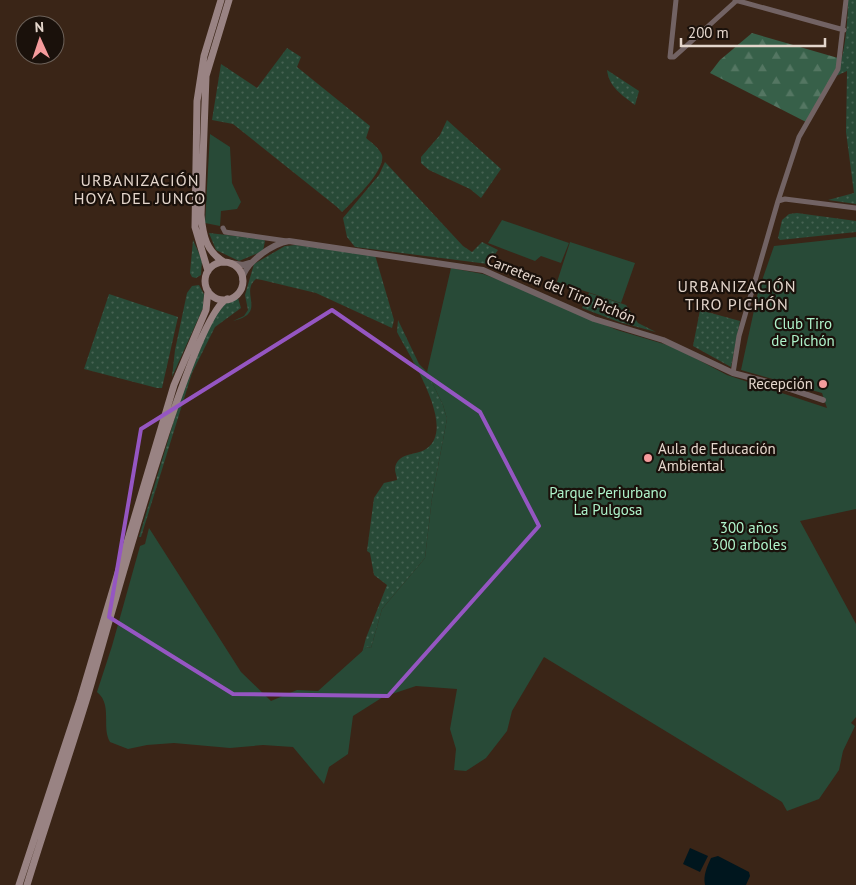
<svg xmlns="http://www.w3.org/2000/svg" width="856" height="885" font-family="'PT Sans',sans-serif">
  <defs>
    <pattern id="grass-dots" width="8" height="8" patternUnits="userSpaceOnUse" patternTransform="scale(1.25)"><rect width="8" height="8" fill="#284a37"/><path d="M2 2h.1M6 6h.1" fill="none" stroke="#476353" stroke-width="1.8" stroke-linecap="round"/></pattern>
    <pattern id="forest-firs" width="22" height="20" patternUnits="userSpaceOnUse" patternTransform="scale(1.25)"><rect width="22" height="20" fill="#376049"/><path d="M5 1l3.5 6h-7zM16 11l3.5 6h-7z" fill="#547662"/></pattern>
  </defs>
  <rect width="100%" height="100%" fill="#3a2517"/>
  <path fill="url(#grass-dots)" d="M848,0H856V204L828,200L854,193L846,132L847,71L836,76C845,56 848,22 848,0Z
    M287,48L301,57L297,67L370,126L366,138C371,142 380,149 382,155C386,170 352,202 342,212L337,207L233,124L212,120L221,64L257,88Z
    M607,70L639,91L635,105C622,95 609,87 607,70Z
    M447,120L501,169L481,198L470,189L429,170L421,163V157L440,135Z
    M385,162L463,246L472,252L482,242L498,250L488,264L355,247L347,237L343,218L379,175Z
    M797,213L856,221V232L780,240L778,238L782,220L789,214Z
    M209,233L263,239L265,241L263,251L239,261L216,250Z
    M193,240L202,260L201,275L196,278L192,277L190,273Z
    M296,245L375,255L394,320L392,328L316,293L262,280L256,279C239,293 268,313 233,321L244,316L248,310L245,295L254,264L285,246Z
    M199,285L204,294L203,308L172,377L175,350L187,293L192,286Z
    M589,293L626,305L638,323L656,332L619,322L582,308Z
    M109,294L178,317L162,388H157L84,369Z
    M238,298L241,308L215,327L192,373L141,537H139L184,387L212,321L224,304Z
    M700,310L740,321L731,367L693,346Z
    M398,320L419,364L427,372L443,405L447,419L432,498L425,558L382,609L371,648L367,647L362,653L366,638L387,585L374,575L370,553L367,551L374,498L384,483L397,480C397,476 395,473 395,469C397,452 415,456 426,449C458,428 409,356 397,332Z"/>
  <path fill="url(#forest-firs)" d="M752,33L838,58L837,69L806,122L710,73L720,60Z"/>
  <path fill="#284a37" d="M210,134L230,147L232,183L241,202L237,209L221,211L220,226L205,223Z
    M502,220L569,243L561,263L541,256L535,261L488,243Z
    M856,237V509L800,521L856,624V717L851,723L855,726L843,751L839,770L819,799L787,811L782,802L544,657L512,711L507,731L486,758L466,771L454,770L456,749L450,729L457,689L416,686L383,697L353,716L348,754L329,767L324,784L293,747L263,745L230,748L174,743L147,745L128,749L110,742C101,727 113,705 97,692L112,646L140,546L145,544L149,528L241,672L271,701L297,690L318,691L367,647L371,648L382,609L425,558L432,498L447,419L443,405L427,372L451,268L483,274L511,284L617,330L674,347L727,375L827,408L822,393L741,370L758,292L774,246Z
    M570,242L635,263L621,303L557,282Z"/>
  <path fill="#00161e" d="M690,848L708,856L700,872L683,864Z
    M718,856L749,872L750,876L746,885H705C703,875 707,867 711,858Z"/>
  <g fill="none" stroke-linecap="round" stroke-linejoin="round">
    <path stroke="#726364" stroke-width="5" d="M676,0L670,57H674L735,2
      M735,0L844,30
      M778,201L799,137L838,69L846,0
      M223,228L225,232L287,241
      M733,373L739,336L778,201L785,199L856,208"/>
    <path stroke="#726364" stroke-width="6" d="M230,263L243,265L250,263
      M242,279C246,262 272,244 289,241L483,270L594,319L663,340L733,373L775,384L823,400"/>
    <path stroke="#998383" stroke-width="7" d="M224,262C206,251 203,236 201,215L206,76L229,0
      M205 281a19 19 0 1 1 38 0a19 19 0 1 1-38 0Z
      M208,271L195,227L197,101L204,56L221,0
      M19,885L80,700L174,385L206,310L208,291
      M27,885C46,823 67,763 86,701C104,644 190,316 227,299"/>
  </g>
  <path fill="none" stroke="#9556c2" stroke-width="4" stroke-linejoin="round" d="M332,310L480,412L539,526L388,696L233,694L109,617L141,429Z"/>
  <g fill="#f59b9c" stroke="#1a110b" stroke-width="2">
    <circle cx="823" cy="384" r="5"/>
    <circle cx="648" cy="458" r="5"/>
  </g>
  <g text-anchor="middle" stroke-width="4.5" stroke-linejoin="round" paint-order="stroke">
    <g font-size="15" fill="#e4d6cc" stroke="#1a110b">
      <text transform="translate(561 289) rotate(22)" y="5">Carretera del Tiro Pichón</text>
    </g>
    <g font-size="15" fill="#aff4cb" stroke="#1a110b">
      <text x="803" y="329">Club Tiro<tspan x="803" dy="17">de Pichón</tspan></text>
      <text x="608" y="498">Parque Periurbano<tspan x="608" dy="17">La Pulgosa</tspan></text>
      <text x="749" y="533">300 años<tspan x="749" dy="17">300 arboles</tspan></text>
    </g>
    <g font-size="15" fill="#e4d6cc" stroke="#1a110b" text-anchor="end">
      <text x="813" y="389">Recepción</text>
      <text x="658" y="454" text-anchor="start">Aula de Educación<tspan x="658" dy="17">Ambiental</tspan></text>
    </g>
    <g font-size="16" letter-spacing="1" fill="#e4d6cc" stroke="#1a110b">
      <text x="140" y="186">URBANIZACIÓN<tspan x="140" dy="18">HOYA DEL JUNCO</tspan></text>
      <text x="737" y="292">URBANIZACIÓN<tspan x="737" dy="18">TIRO PICHÓN</tspan></text>
    </g>
  </g>
  <g transform="translate(40 40) rotate(357)"><circle r="24" fill="#1a110b" stroke="#6b6058"/>
  <path d="M0-4L9 19L0 12L-9 19Z" fill="#f59b9c"/>
  <text y="-8" font-size="14" font-weight="bold" text-anchor="middle" fill="#e4d6cc">N</text>
  </g>
  <path d="M681 38v8h144v-8" fill="none" stroke="#e4d6cc" stroke-width="2.5"/>
  <text x="688" y="38" font-size="15" fill="#e4d6cc" stroke="#1a110b" stroke-width="4" paint-order="stroke">200 m</text>
</svg>
